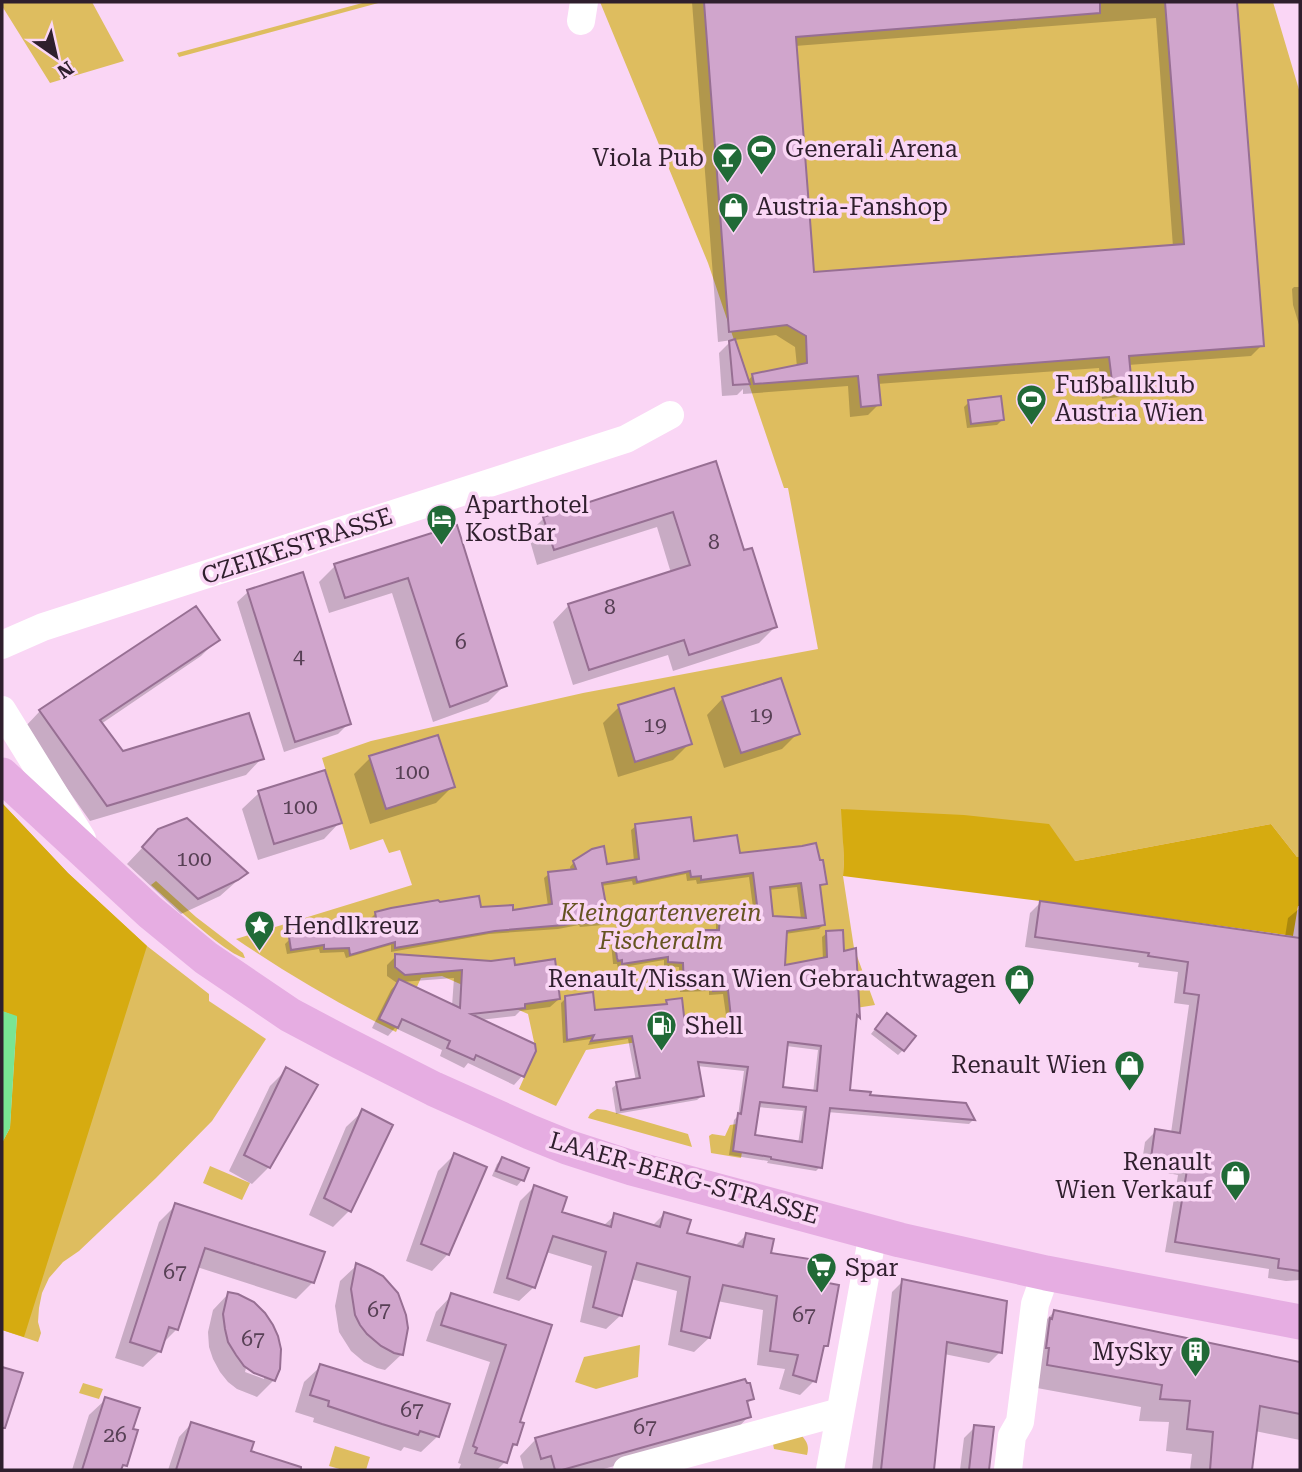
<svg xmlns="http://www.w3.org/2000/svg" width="1302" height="1472" font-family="'Roboto Serif',serif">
  <rect width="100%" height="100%" fill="#fad6f5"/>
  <path fill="#debd5f" d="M2,2H92L124,61L50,83L2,6Z
    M366,2H382L179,57L177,53Z
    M600,2H1273L1300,93V122L1299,123L1300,126V857H1297L1271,824L1075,861L842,809L844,859L843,876L854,948L875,1005L586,1050L556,1106L519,1089L536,1051L528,1014L442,976L421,978L396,1032C340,1005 288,974 236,939L412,885L400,850L389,853L383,839L350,850L322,758L371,741L583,693L818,649L788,488H784L708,263Z
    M2,803L68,873L147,946L209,994V1001L266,1039L212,1121L156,1178L79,1251L63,1262L49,1278L42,1293L39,1308L38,1322L41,1333L38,1342L2,1330V1143L10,1128L17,1017L2,1011Z
    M156,881L196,917L243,953L245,958C228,956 167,899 151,885Z
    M597,1109L606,1110L688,1134L692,1147L588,1118L590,1114Z
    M737,1124L733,1151L742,1152L741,1158L711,1153L709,1136L712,1134L725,1136L730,1125Z
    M210,1166L250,1183L242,1200L203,1183Z
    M640,1345L638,1377L596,1389L575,1382L584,1357Z
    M83,1383L103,1389L99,1399L79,1393Z
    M802,1436C808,1443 809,1447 807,1455L774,1449L773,1444Z
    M335,1446L370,1457L366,1470H343L329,1466Z"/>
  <path fill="#d6ab10" d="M2,803L68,873L147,946L24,1337L2,1330V1143L10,1128L17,1017L2,1011Z
    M841,809L964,815L1049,824L1075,861L1271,824L1297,857H1300V906H1298L1293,936L1040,901L843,876L844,859Z"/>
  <path fill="#79e593" d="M2,1011L17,1016L10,1128L2,1143Z"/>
  <path fill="#0003" fill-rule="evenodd" d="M692,2H1236L1262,345L1251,356L1128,365L1130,386L1119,397L1102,399L1099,368L877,384L879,404L868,415L850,417L848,386L743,394V389L737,395L722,396L719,353L732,340L718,342ZM1156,18L1173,247L812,274L795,46ZM776,335L795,347L797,367L753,375L747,382L734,340Z
    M1294,287H1300V328L1293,305L1292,289Z
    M969,402L1002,420L997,425L967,428L964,407Z
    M715,463L743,552L775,627L759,643L673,671L668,655L573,685L553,622L569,605L671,573L657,527L537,565L528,534L544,518Z
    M455,527L505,685L488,702L433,722L392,593L329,613L319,582L335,566Z
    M248,592L349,723L338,734L284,752L237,602Z
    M196,608L217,640L201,656L101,724L122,753L262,758L246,775L90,821L24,728L40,711Z
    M723,698L798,733L782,749L724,768L707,715Z
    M619,707L690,743L673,760L618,777L603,723Z
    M370,758L453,786L436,803L370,824L354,774Z
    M259,793L340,822L324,839L258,860L242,809Z
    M636,826L692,843L738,855L825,883L818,888L823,925L819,929L785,934L783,967L823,960L822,937L827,933L842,953L854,950L858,1017L855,1021L848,1092L868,1097L965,1105L973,1120L969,1124L827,1112L820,1167L816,1171L767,1163L768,1161L729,1155L734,1120L738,1116L744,1071L697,1066L702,1096L697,1100L616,1114L612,1088L617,1084L636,1081L628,1039L588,1045L591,1039L563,1043L561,1003L566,998L593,1012L663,1006L667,1002L685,1036L728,1029L723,994L709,995V991L680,992L679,967L664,966V960L618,968L617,964H613V963L611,944L615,939L639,948L665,951L670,944L693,946L692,937L697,932H716V922L720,918L754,915L749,877L697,884L696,880L687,881L686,874L633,885L632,881L601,886L607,921L603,925L580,927L579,925L558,929L489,934L391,952V945L346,958L344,952L320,953L319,949L287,954L285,944L290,939L343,929L372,921L371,918L375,914L479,909L512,912L548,906L544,878L549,874L571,871L570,867L574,862L606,866L634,861L631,830ZM797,887L801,919L771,917L768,890ZM786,1046L818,1050L813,1093L781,1089ZM757,1107L803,1111L798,1144L753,1137Z
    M159,830L246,873L220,896L181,914L127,864Z
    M1041,902L1285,937L1288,918L1300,908V1280L1286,1281L1268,1278L1269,1269L1165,1252L1178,1175L1141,1168L1145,1142L1156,1131L1171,1133L1189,1005L1174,1003L1178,972L1138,967L1139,963L1025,947L1030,913Z
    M396,956L514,967L559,999L550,1007L520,1011L515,1016L480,1020L522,1076L514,1085L468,1063L464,1068L440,1056L442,1050L395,1028L388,1036L372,1028L391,990L397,983L387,976V965ZM454,978L452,1006L401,982Z
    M882,1020L903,1050L898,1055L871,1034Z
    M287,1069L269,1167L252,1184L229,1171L270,1086Z
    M363,1111L349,1211L333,1227L309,1215L346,1127Z
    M454,1155L448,1254L432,1271L406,1261L438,1171Z
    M502,1159L527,1169L522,1180L517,1186L492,1176L497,1164Z
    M534,1187L560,1213L603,1226L615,1215L652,1226L664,1214L685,1234L734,1247L746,1235L769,1254L811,1282L826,1345L822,1350L814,1381L800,1395L779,1389L785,1369L757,1365L763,1310L717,1301L709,1338L694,1352L668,1345L677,1291L631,1279L621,1315L606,1329L580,1322L592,1266L546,1252L534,1287L519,1301L493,1293L520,1201Z
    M176,1205L313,1282L296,1299L197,1267L177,1329L161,1345L160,1351L143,1367L115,1358L159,1222Z
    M357,1265L402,1354L385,1370L377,1368L364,1362L351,1351L339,1332L335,1306L340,1281Z
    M903,1281L1000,1352L989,1363L944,1354L932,1470H872L892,1292Z
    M229,1293L274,1380L257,1397L237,1389L228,1382L220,1372L213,1359L209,1347L208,1332L213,1310ZM246,1368L264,1375V1379L245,1372Z
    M452,1295L549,1326L518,1423L516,1444L509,1451L505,1462L497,1470H462L459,1469L461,1464L458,1463L490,1362L426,1341L436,1312Z
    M1054,1312L1300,1363V1440L1255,1431L1251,1470H1190L1192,1454L1166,1451L1169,1422L1139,1421L1141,1407L1026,1386L1032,1334Z
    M321,1366L438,1436L421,1452L404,1447L401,1451L313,1422L314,1418L295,1412L304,1382Z
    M752,1398L746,1405L749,1416L733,1433L600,1470H524L520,1456L536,1439Z
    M106,1399L131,1430L125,1465L120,1470H72L89,1415Z
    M191,1424L249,1452L306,1470H168L179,1437Z
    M975,1427L992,1428L987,1470H960L964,1438Z"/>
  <path fill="#d0a5cc" stroke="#976f93" stroke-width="2" fill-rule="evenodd" d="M704,2H1100V13L796,37L814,272L1184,244L1165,2H1237L1264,346L1129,356L1132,387L1113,389L1109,357L878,375L881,405L861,407L858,376L754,384L752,374L807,363L806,336L787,325L729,332Z
    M735,339L750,384L733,385L729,341Z
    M1001,396L1004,420L971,424L968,400Z
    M716,461L744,550L752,548L777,627L689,655L684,640L589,670L568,604L690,565L673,512L554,550L543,517Z
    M457,525L507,686L450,707L408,578L345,598L334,564Z
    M303,572L351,724L295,742L247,590Z
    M196,606L220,640L100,720L123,751L249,713L264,759L107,806L39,710Z
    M781,678L800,734L741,753L722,697Z
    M674,688L692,744L635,762L618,705Z
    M438,735L455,787L386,809L369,756Z
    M325,770L342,823L274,844L258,791Z
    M691,817L694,841L737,835L740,853L802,846L816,843L820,860H823L827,884L820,885L825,925L787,931L785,965L827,957L826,931L843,930L844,951L856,948L860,1018L857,1015L850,1090L871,1092L870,1095L966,1103L975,1120L830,1108L822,1168L771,1159V1157L733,1151L738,1113L741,1114L748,1067L698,1062L704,1096L621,1110L616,1082L640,1078L632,1036L591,1041L594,1035L567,1040L565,996L593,992L595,1010L667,1004L666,1000L682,998L686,1034L732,1027L728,990L713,991V987L684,988L683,963L668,962V957L622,964V960L618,961L617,958L614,937L639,934L641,947L668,949L669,942L697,945L696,930H719L720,916H743V914L758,913L753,873L701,880V876L691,877L690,871L637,882L636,877L602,883L609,921L584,923L583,921L564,925L495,931L395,948V942L350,955L349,948L324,949V945L291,950L289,937L344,927V925L376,918L375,912L391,908L438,900L440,902L479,896L481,907L513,905V910L552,904L548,872L576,869L573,861L592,849L604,846L607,864L639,859L635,824ZM801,883L806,918L773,916L770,887ZM788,1042L821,1046L817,1091L783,1087ZM760,1102L806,1107L802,1142L755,1135Z
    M187,818L248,873L238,880L198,899L142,847L158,829Z
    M1040,901L1300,938V1271L1278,1268L1279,1259L1175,1242L1188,1164L1151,1158L1155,1129L1180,1133L1199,995L1184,993L1188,962L1148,956L1149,953L1035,937Z
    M395,954L491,961L514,958L515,965L555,959L560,999L525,1004V1008L471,1014L535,1044L536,1051L524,1077L476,1055L474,1060L447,1048L450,1041L402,1019L398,1028L379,1019L399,979L460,1008L462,970L405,975L395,967Z
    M887,1013L916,1036L904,1051L875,1029Z
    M286,1067L318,1085L270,1168L244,1155Z
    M362,1109L393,1125L351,1212L324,1198Z
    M454,1153L487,1167L449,1255L421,1244Z
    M502,1157L529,1168L524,1181L496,1171Z
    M534,1185L567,1197L562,1212L611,1227L614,1213L660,1227L664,1212L691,1220L687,1233L743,1247L746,1233L774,1239L771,1253L816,1260L813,1280L839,1285L828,1346H824L816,1382L793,1375L798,1355L770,1351L777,1296L723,1285L710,1338L681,1331L690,1277L637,1263L622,1316L593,1307L606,1252L553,1236L535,1288L507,1278Z
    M175,1203L325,1252L314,1283L205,1248L178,1330L169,1327L161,1352L130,1342Z
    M356,1263L370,1269L383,1276L398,1293L406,1315L408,1328L403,1355L394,1353L381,1346L367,1334L360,1325L355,1315L351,1289Z
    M902,1279L1007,1301L1002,1353L947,1342L934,1470H881Z
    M228,1292L238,1294L254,1302L265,1313L273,1325L278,1336L281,1349L280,1369L275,1381L254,1373L244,1366L236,1355L228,1342L225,1329L223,1314Z
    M451,1293L552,1325L520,1422L524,1423L517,1445L513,1444L507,1463L475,1453L477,1448L473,1446L506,1345L441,1325Z
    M1054,1310L1300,1362V1414L1260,1406L1252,1470H1210L1213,1432L1187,1429L1190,1401L1160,1399L1162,1385L1047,1365L1049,1348H1046L1050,1318L1052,1319Z
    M320,1364L450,1404L439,1437L420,1431L418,1435L382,1424L328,1406L329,1401L310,1395Z
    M2,1367L23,1373L5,1428H2Z
    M745,1379L747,1383H750L754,1399L747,1401L751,1417L562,1470H555L551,1456L541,1459L535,1438Z
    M105,1397L140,1408L133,1429L138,1430L131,1453L127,1466L123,1465L121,1470H82Z
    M191,1422L254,1442L251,1451L301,1467V1470H176Z
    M974,1425L994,1427L989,1470H969Z"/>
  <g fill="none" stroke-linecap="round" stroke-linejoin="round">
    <path stroke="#fff" stroke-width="28" d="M581,21L584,2
      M2,645L43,627L626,439L670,415
      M2,710L82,839
      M627,1470L840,1412
      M830,1470L873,1233
      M1008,1470L1012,1436L1020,1422L1035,1304L1046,1273"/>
    <path stroke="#e6ade2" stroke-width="35" d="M2,775L150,912L206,958L290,1015L341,1042L434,1089L530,1132L567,1147L632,1168L900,1240L1046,1273L1300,1322"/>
  </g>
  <defs>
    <symbol id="stadium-pin" viewBox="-11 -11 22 30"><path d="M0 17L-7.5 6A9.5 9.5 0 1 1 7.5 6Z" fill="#216a37" stroke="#fad6f5"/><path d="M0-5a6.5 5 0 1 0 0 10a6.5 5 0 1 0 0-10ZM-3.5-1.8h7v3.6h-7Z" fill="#fff"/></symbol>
    <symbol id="bar-pin" viewBox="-11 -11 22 30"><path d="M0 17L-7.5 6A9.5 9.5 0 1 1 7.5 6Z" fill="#216a37" stroke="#fad6f5"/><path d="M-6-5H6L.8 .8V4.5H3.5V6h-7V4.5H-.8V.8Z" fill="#fff"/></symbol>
    <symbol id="shop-pin" viewBox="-11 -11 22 30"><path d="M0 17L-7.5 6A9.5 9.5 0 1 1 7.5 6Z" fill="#216a37" stroke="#fad6f5"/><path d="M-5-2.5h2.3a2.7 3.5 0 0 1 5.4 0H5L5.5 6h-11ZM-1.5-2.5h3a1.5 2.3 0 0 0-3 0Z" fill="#fff"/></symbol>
    <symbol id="hotel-pin" viewBox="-11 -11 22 30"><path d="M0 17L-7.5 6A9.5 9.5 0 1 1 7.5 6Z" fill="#216a37" stroke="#fad6f5"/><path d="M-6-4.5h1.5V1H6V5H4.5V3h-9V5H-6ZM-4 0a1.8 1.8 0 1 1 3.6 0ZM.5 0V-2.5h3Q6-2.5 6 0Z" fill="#fff"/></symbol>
    <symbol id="sight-pin" viewBox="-11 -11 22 30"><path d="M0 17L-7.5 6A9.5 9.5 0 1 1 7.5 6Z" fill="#216a37" stroke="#fad6f5"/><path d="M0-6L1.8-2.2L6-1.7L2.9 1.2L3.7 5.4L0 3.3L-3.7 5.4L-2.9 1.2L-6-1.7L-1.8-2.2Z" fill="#fff"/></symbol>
    <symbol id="fuel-pin" viewBox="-11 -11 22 30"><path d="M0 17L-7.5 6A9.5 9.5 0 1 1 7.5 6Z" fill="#216a37" stroke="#fad6f5"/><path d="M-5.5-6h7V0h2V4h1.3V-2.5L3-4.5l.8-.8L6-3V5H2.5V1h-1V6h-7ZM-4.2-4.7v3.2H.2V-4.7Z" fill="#fff"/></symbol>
    <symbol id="supermarket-pin" viewBox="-11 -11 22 30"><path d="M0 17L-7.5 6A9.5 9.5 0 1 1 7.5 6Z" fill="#216a37" stroke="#fad6f5"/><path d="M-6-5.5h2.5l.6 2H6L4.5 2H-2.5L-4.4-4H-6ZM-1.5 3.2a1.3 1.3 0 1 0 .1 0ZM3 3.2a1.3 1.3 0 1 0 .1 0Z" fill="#fff"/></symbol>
    <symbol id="building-pin" viewBox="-11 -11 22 30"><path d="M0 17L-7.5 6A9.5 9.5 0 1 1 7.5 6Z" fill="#216a37" stroke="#fad6f5"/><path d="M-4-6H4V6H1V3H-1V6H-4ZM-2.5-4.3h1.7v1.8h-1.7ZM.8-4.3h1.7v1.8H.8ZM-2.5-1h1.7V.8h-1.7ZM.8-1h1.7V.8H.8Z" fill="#fff"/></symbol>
  </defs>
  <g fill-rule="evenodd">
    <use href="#stadium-pin" x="744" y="132" width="35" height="47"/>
    <use href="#bar-pin" x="710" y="140" width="35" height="47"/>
    <use href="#shop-pin" x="716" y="190" width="35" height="47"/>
    <use href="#stadium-pin" x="1014" y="382" width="35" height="47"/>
    <use href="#hotel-pin" x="424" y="502" width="35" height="47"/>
    <use href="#sight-pin" x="242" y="908" width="35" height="47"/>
    <use href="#shop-pin" x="1002" y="962" width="35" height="47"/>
    <use href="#fuel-pin" x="644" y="1008" width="35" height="47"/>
    <use href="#shop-pin" x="1112" y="1048" width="35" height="47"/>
    <use href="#shop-pin" x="1218" y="1158" width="35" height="47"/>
    <use href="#supermarket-pin" x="804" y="1250" width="35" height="47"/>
    <use href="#building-pin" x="1178" y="1334" width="35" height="47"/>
  </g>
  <g text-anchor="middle" stroke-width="7" stroke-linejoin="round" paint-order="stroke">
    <g font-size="21" fill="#574055">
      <text x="714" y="549">8</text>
      <text x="610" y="614">8</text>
      <text x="461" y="649">6</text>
      <text x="299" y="664">4</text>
      <text x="761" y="722">19</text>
      <text x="655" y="732">19</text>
      <text x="412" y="779">100</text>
      <text x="300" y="814">100</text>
      <text x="194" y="866">100</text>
      <text x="175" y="1279">67</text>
      <text x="379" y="1317">67</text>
      <text x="804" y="1322">67</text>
      <text x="253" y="1346">67</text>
      <text x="412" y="1417">67</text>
      <text x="645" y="1434">67</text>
      <text x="115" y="1442">26</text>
    </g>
    <g font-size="24" fill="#2f1f2d" stroke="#fad6f5" text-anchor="start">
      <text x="785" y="157">Generali Arena</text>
      <text x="704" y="166" text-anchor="end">Viola Pub</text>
      <text x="756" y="215">Austria-Fanshop</text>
      <text x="1055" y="393">Fußballklub<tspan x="1055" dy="28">Austria Wien</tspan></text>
      <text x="465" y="513">Aparthotel<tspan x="465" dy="28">KostBar</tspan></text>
      <text x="283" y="934">Hendlkreuz</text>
      <text x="996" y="987" text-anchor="end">Renault/Nissan Wien Gebrauchtwagen</text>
      <text x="685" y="1034">Shell</text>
      <text x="1107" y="1073" text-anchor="end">Renault Wien</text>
      <text x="1212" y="1170" text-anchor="end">Renault<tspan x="1212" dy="28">Wien Verkauf</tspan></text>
      <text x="845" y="1276">Spar</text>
      <text x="1173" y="1360" text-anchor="end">MySky</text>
    </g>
    <g font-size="24" fill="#2f1f2d" stroke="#fad6f5">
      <text transform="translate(297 546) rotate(-18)" y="8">CZEIKESTRASSE</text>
      <text transform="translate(684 1178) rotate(16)" y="8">LAAER-BERG-STRASSE</text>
    </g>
    <g font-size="24" font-style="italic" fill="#665421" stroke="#fad6f5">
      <text x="661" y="921">Kleingartenverein<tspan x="661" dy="28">Fischeralm</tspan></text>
    </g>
  </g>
  <rect width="1302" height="1472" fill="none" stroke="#2f1f2d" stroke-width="7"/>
  <g transform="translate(56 56) rotate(146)" stroke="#fad6f5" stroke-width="5" paint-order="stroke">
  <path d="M0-5L12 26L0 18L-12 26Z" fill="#2f1f2d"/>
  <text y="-10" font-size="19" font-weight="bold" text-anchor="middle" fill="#2f1f2d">N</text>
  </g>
</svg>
